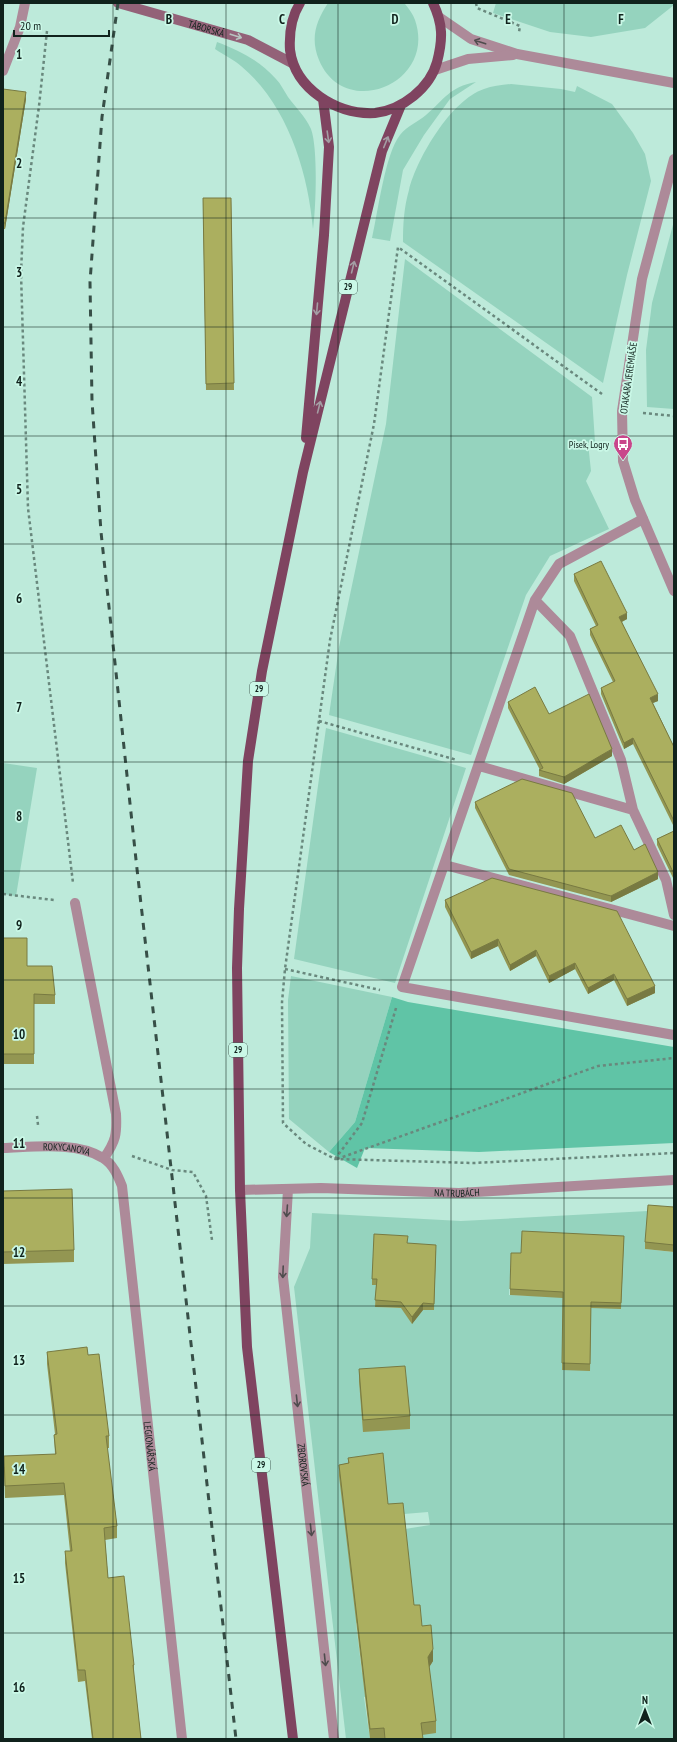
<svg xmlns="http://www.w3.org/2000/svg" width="677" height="1742" font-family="'PT Sans Narrow',sans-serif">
  <rect width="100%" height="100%" fill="#bdeada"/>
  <path fill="#95d3be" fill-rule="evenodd" d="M328,3L405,4C409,9 413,14 415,20C437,84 344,121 319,60C310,38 316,21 328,3Z
    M496,3H674V5L645,28L591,37L550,32L493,13Z
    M217,42C240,51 259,60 276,79C281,84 284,91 288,97C296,108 305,116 311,129C318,148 316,207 313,229C308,171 287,104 241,66C233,59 224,55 215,49Z
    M476,82L450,99L424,135L403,170L390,241L372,238C378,212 385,154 400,135C407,126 418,122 426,115C445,99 449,87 476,82Z
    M511,84L561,89L575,92L577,86L612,104L633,133L645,154L651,181L627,275L603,383L403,242C403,224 404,207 409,190C417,158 451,100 484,89C492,86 502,85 511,84Z
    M674,221V409L647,407L646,350L652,303Z
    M405,259L592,397L595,442L588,443L591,471L586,481L609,529L550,556L526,595L471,755L329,715L339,647L386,424Z
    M326,728L466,768L395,983L294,959Z
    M3,763L37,768L16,896L3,894Z
    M291,976L392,997L355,1122L329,1152L289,1119L288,1000Z
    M648,1211L645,1249L673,1252L674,1249V1739H387L430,1690L364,1697L370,1739H346L294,1287L310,1248L312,1213L461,1221ZM436,1251L423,1310L417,1317L401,1308L375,1307L377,1285H372ZM511,1260H521L590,1298L509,1295ZM428,1512L430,1525L405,1529L404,1514ZM356,1623L422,1638L429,1665L362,1673Z"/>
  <path fill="#60c4a6" d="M392,997L408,1002L674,1047V1143L479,1152L365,1148L357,1168L329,1152L355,1122Z"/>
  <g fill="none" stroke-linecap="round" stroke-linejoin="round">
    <path stroke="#69887d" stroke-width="2.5" stroke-dasharray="3 3" stroke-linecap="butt" d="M476,3L477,8L520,26L519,32
      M47,31L39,106L23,227L21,273L28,508L73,883
      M602,394L398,247L374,424L330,640L285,969L282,1002L283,1123L306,1144L335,1159L473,1163L674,1153
      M643,413L674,416
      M319,721L457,760
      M3,894L54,900
      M285,969L380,990
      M37,1116L38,1125
      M132,1156L172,1170L193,1172L206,1196L212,1240
      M335,1159L362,1123L396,1008
      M337,1159L598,1066L674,1058"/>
    <path stroke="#ad8a99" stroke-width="10" d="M3,71L20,27L25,3
      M643,519L559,564L535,600L402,987L674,1035
      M535,600L570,636L621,760L633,810L666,880L674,915
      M479,766L633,810
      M445,865L674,926
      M75,903L116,1114C117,1134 116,1141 104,1158"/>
    <g stroke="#ad8a99" stroke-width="10">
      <path d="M439,17L471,39L517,54L674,83"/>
      <path d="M435,70L468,59L513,55"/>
      <path d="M674,159L642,279L622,411L623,461L635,500L674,591"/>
      <path id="s1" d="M3,1148C33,1147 77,1141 103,1158C113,1164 118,1176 122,1186L182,1739"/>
      <path id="s2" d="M288,1189L283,1277L334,1739"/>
      <path id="s3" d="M240,1190L321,1188L459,1193L674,1180"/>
    </g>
    <path stroke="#936278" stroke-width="10" id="s4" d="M118,3L248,40L292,63"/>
    <path stroke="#7f4460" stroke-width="10" d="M300,3C292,16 289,34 290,50C295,89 337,115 375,113C402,110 430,88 437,62C443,39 443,24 433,3
      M306,438L324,235L329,147L323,99
      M293,1739L247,1347L240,1190L237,968L239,909L248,761L262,671L303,472L382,151L401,105"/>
    <path stroke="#374f47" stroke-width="3" stroke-dasharray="7 7" stroke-linecap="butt" d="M118,3L102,117L96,199L90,282L92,401L101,532L137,869L236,1739"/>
  </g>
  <path fill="#939652" d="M3,89L26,99L5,229H3Z
    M203,198H231L234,390H206Z
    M574,574L627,619L622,622L658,701L653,703L674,747V827L633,744L624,749L601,694V688L613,682L590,635V629L596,626L574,581Z
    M508,702L549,714L612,756L564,784L539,776V770H540L508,708Z
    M475,802L634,850L658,879L611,902L509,875L475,808Z
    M674,831V880L657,845V839Z
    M445,900L655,993L627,1006L614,980L588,994L575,969L549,983L536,956L510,971L498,946L471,959L445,907Z
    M3,938L27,966L55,995V1004H34V1064H3Z
    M3,1191L74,1250V1262L3,1264Z
    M674,1207V1252L645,1249V1242Z
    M624,1236L621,1309L591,1308L590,1371L562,1370L563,1298L510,1295V1289L521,1253Z
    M408,1243L436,1251L434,1310H423L412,1324L401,1308L375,1307L376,1285H372V1279Z
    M47,1352L88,1355L109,1436V1448H107L117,1526V1538L105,1540L108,1578L134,1665V1677L141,1739H92L85,1681L78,1682L65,1563V1551H70L64,1495L5,1498L4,1467L55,1454L54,1435L55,1434L47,1364Z
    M359,1369L410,1416V1429L363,1432L359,1381Z
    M348,1458L388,1504L414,1605L422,1626L433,1661L429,1667L436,1721V1733L422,1735L423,1739H370L339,1476V1465L348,1463Z"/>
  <path fill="#787a42" d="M26,92V99L5,229V223Z
    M627,613V619L619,623V617Z
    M658,694V701L650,704V698Z
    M633,738V744L624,749V743Z
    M612,749V756L564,784V777Z
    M658,872V879L611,902V896Z
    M498,939V946L471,959V952Z
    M536,950V956L510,971V965Z
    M575,963V969L549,983V976Z
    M614,974V980L588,994V988Z
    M655,986V993L627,1006V999Z
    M423,1303V1310L412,1324V1317Z
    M433,1649V1661L428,1669V1657Z"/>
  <path fill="#abaf5f" stroke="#787a42" d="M3,89L26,92L5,223H3Z
    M203,198H231L234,383L206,384Z
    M601,561L627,613L619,617L658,694L650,698L674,747V821L633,738L624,743L601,688L615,681L590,629L598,625L574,574Z
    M535,687L549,714L589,694L612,749L564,777L539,770L543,768L508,702Z
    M522,779L572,793L595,838L621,825L634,850L645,844L658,872L611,896L509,869L475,802Z
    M674,831V874L657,839Z
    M492,878L617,911L655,986L627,999L614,974L588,988L575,963L549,976L536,950L510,965L498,939L471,952L445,900Z
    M3,938H27V966H52L55,995L34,994V1054H3Z
    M72,1189L74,1250L3,1252V1191Z
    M648,1205L674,1207V1245L645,1242Z
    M522,1231L624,1236L621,1303L591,1302L590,1364L562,1363L563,1292L510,1289L511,1253H521Z
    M374,1234L408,1236L407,1243L436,1245L434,1304L423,1303L412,1317L401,1302L375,1300L377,1279H372Z
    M87,1347L88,1355L99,1354L109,1436H106L117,1526L104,1528L108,1578L124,1576L134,1665H133L141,1739H93L85,1670H78L65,1551H72L64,1483L5,1486L4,1456L56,1454L54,1435L57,1434L47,1352Z
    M405,1366L410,1416L363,1420L359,1369Z
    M383,1453L388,1504L403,1503L414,1605H420L422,1626L431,1625L433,1649L428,1657L436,1721L421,1723L423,1739H385L384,1728L370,1729L339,1465L349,1463L348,1458Z"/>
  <defs><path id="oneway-shaft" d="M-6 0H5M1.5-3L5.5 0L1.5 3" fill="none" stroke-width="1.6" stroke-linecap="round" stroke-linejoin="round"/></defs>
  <use stroke="#b7c4c0" href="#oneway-shaft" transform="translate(236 36) rotate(18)"/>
  <g stroke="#4f4c4e">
    <use href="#oneway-shaft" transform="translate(480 42) rotate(-162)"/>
    <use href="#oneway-shaft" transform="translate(287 1211) rotate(94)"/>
    <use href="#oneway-shaft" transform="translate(283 1272) rotate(92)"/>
    <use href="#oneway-shaft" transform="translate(297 1401) rotate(84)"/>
    <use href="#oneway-shaft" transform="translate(311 1530) rotate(84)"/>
    <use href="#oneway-shaft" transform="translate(325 1660) rotate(84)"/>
  </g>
  <g stroke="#a49ea4">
    <use href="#oneway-shaft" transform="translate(328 137) rotate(82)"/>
    <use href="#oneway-shaft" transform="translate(386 142) rotate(-68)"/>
    <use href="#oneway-shaft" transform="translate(353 267) rotate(-76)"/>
    <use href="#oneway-shaft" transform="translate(317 309) rotate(95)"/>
    <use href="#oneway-shaft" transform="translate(319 407) rotate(-76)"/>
  </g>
  <path fill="none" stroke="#10221c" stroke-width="1" stroke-opacity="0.55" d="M113,3V1739M226,3V1739M338,3V1739M451,3V1739M564,3V1739M3,109H674M3,218H674M3,327H674M3,436H674M3,544H674M3,653H674M3,762H674M3,871H674M3,980H674M3,1089H674M3,1198H674M3,1306H674M3,1415H674M3,1524H674M3,1633H674"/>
  <defs>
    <symbol id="bus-pin" viewBox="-11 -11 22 30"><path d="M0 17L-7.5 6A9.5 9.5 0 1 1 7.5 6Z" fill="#c9468b" stroke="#caf8e7"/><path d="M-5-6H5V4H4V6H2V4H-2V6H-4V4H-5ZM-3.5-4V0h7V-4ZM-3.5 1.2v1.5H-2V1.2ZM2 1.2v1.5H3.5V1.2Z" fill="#fff"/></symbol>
  </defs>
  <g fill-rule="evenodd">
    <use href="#bus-pin" x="612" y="433" width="22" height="30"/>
  </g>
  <g text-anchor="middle" stroke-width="3.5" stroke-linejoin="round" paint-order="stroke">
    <g fill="#caf8e7" stroke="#486259" stroke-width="1">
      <rect x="339" y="280" width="18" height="14" rx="3"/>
      <rect x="250" y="682" width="18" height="14" rx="3"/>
      <rect x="229" y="1043" width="18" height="14" rx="3"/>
      <rect x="252" y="1458" width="18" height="14" rx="3"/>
    </g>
    <g font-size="9" font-weight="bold" fill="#10221c">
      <text x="348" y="290">29</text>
      <text x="259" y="692">29</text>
      <text x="238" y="1053">29</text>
      <text x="261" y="1468">29</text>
    </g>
    <g font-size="10" fill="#10221c" stroke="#caf8e7">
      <text dy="4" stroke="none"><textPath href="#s4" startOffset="92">TÁBORSKÁ</textPath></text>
      <text transform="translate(628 378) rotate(-82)" y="4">OTAKARA JEREMIÁŠE</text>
      <text dy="4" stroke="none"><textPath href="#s1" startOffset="64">ROKYCANOVA</textPath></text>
      <text dy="4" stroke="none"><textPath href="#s3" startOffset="217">NA TRUBÁCH</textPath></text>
      <text dy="4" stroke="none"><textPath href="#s1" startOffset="398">LEGIONÁŘSKÁ</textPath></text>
      <text dy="4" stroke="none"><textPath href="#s2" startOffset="277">ZBOROVSKÁ</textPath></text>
    </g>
    <g font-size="10" fill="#10221c" stroke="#caf8e7" text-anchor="end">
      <text x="609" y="448">Písek, Logry</text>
    </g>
  </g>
  <g font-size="13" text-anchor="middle" font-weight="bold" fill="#10221c" stroke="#caf8e7" stroke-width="3.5" stroke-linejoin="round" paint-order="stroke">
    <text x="169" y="24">B</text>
    <text x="282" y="24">C</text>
    <text x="395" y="24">D</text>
    <text x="508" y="24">E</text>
    <text x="621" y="24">F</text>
    <text x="19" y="59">1</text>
    <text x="19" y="168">2</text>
    <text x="19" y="277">3</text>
    <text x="19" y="386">4</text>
    <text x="19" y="494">5</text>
    <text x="19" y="603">6</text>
    <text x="19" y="712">7</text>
    <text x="19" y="821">8</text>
    <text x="19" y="930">9</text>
    <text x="19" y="1039">10</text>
    <text x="19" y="1148">11</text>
    <text x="19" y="1257">12</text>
    <text x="19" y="1365">13</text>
    <text x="19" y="1474">14</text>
    <text x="19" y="1583">15</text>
    <text x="19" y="1692">16</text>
  </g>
  <rect width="677" height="1742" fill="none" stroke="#10221c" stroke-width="8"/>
  <g transform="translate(645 1710)" stroke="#caf8e7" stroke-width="3" paint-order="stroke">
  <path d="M0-3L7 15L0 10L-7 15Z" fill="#10221c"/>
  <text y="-6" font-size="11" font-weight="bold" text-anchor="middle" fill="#10221c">N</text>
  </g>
  <path d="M14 30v6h95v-6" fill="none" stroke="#10221c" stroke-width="2"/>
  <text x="20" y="30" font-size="12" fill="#10221c" stroke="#caf8e7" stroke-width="3" paint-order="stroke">20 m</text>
</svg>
